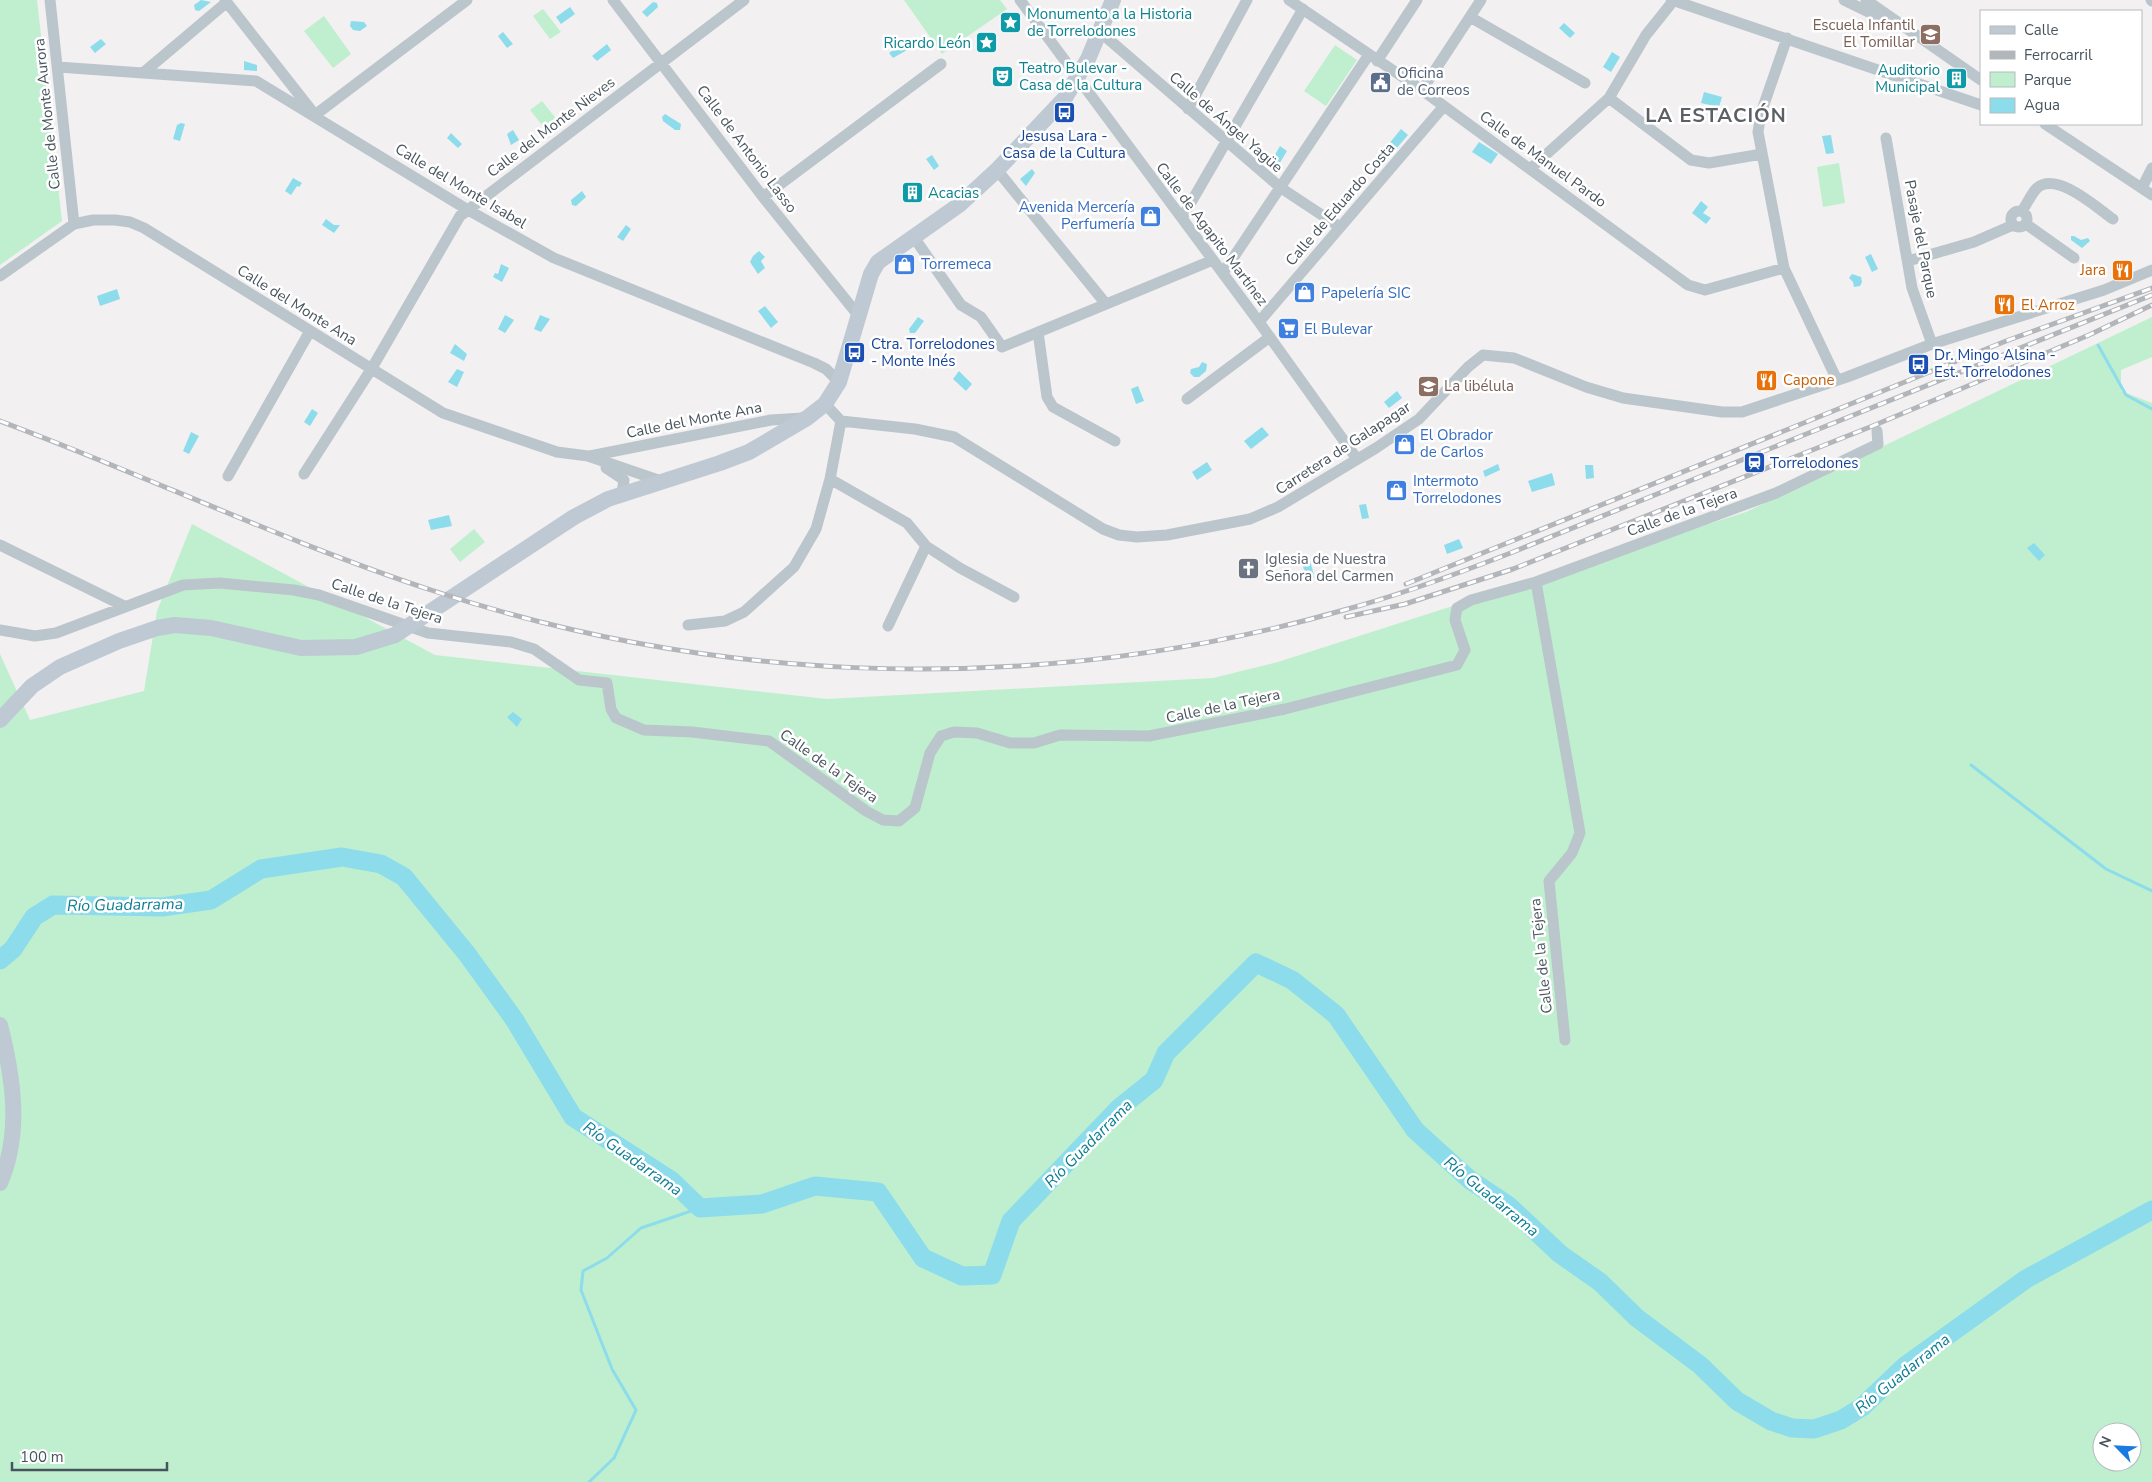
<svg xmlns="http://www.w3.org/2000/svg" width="2152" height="1482" font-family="'Nunito Sans',sans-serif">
  <rect width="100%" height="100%" fill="#f2f0f0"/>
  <path fill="#bfefcf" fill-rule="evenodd" d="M0,0H37L62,221L0,265Z
    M904,0H1000L1007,9L942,54Z
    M543,9L561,32L550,39L533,16Z
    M324,16L351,54L333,68L304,31Z
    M1335,45L1357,60L1326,106L1304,91Z
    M542,101L562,126L550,135L530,110Z
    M1839,163L1845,203L1823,207L1817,167Z
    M2152,317V357L2121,370V391L2152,403V1482H0V654L30,720L144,691L157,611L192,524L435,655L827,699L1213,678L1278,662L1746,512ZM2102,1432H2132V1462H2102Z
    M474,529L485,542L460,562L450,549Z"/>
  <path fill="#8cdcec" d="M201,0L211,2L199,11L195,10L194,5Z
    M653,2L657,3L658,7L647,17L642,12Z
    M570,7L575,14L561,24L556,17Z
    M351,21L364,22L367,26L360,31L353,30L350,26Z
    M1564,23L1575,33L1570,38L1559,28Z
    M503,32L513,44L507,48L498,36Z
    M101,39L106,44L95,53L90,47Z
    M607,44L611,50L597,61L592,56Z
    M902,44L907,50L893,58L889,53Z
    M1612,52L1620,57L1611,72L1603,67Z
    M244,61L257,65V71L244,70Z
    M1704,92L1722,97L1719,107L1701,103Z
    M665,114L681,124L680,130H675L663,121L662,117Z
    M181,123L185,124L180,141L173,139L177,125Z
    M1401,129L1408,135L1395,150L1388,145Z
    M513,130L519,140L511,145L507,134Z
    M451,133L462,144L458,148L447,138Z
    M1831,135L1834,153L1826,154L1822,136Z
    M1479,142L1498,154L1491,164L1472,152Z
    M1280,146L1287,151L1278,166L1271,162Z
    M932,155L939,166L934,170L926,159Z
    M1032,169L1035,173L1026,186L1020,179Z
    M293,178L302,183L299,187L297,186L291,195L285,191Z
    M582,191L586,197L576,206L572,205L571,200Z
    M1701,201L1708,207L1703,213L1711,218L1706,224L1692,213Z
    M326,219L334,225H340L334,233L322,225Z
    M626,225L631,229L623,241L617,237Z
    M2074,236L2081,240L2088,238L2090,241L2082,248L2071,240V236Z
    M759,251L765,257L761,261L765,268L758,274L750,262L753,256Z
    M1871,254L1878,269L1872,272L1865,257Z
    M501,264L509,268L502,282L493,277L495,273L498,274Z
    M1852,274L1861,277L1862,282L1860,286L1854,287L1853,282L1849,278Z
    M117,289L120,299L100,306L97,296Z
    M765,306L778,322L771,328L758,311Z
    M505,315L514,320L505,333L498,329Z
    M540,315L550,319L541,332L534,329Z
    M918,317L924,321L915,333H910L909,329Z
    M455,344L467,354L464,361L450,353Z
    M1202,362L1207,364L1206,371L1199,377H1194L1190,373L1191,369L1199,367Z
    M457,369L464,372L457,387L448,382Z
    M959,371L972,384L966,391L953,379Z
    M1138,386L1144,401L1136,404L1131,389Z
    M1397,391L1402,398L1389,408L1384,402Z
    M312,409L318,413L310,426L304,422Z
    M1262,427L1269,435L1251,449L1244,441Z
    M191,432L199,436L189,454L183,451Z
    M1207,462L1212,470L1197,480L1192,472Z
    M1498,464L1500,470L1485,477L1483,471Z
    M1585,465H1593L1594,478L1586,479Z
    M1552,473L1555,485L1532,492L1528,481Z
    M1366,504L1369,518L1362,519L1359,505Z
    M449,515L452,526L431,530L428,520Z
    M1459,539L1463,548L1447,554L1444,545Z
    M2034,543L2045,555L2039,561L2027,548Z
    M1310,561L1315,578L1307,580L1302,563Z
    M513,712L522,719L517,727L507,717Z"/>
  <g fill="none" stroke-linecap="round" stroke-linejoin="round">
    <path stroke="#8cdcec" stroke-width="3" d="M2098,345L2126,395L2152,409
      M1971,765L2106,869L2152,891
      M589,1482L614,1458L636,1410L612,1369L581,1290L583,1271L607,1258L641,1228L700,1208"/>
    <path stroke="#8cdcec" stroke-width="19" d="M0,960L13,949L34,917L53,905L162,907L211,900L261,869L342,857L381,864L404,877L467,954L514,1019L573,1117L672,1181L700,1208L762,1204L815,1186L878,1192L923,1258L962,1276L992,1275L1011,1221L1118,1109L1154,1080L1166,1053L1256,963L1292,980L1336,1015L1415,1130L1470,1180L1509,1206L1560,1254L1600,1282L1637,1318L1700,1365L1737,1401L1771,1421L1792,1428L1814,1429L1841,1420L1862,1407L1905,1366L2026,1279L2152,1210"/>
    <path stroke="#bbc5cc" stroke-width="11" d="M50,0L74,224
      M225,0L315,115L467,0
      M613,0L763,197L858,315
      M1020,0L1259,322L1357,459
      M1289,0L1422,90L1688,285L1705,290L1784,268
      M1672,0L1981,105
      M1844,0L1883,19
      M1866,0L1981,80
      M2151,0L2152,1
      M1470,17L1585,83
      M1099,31L1281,188L1340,227
      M1787,38L1761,113L1758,132L1784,268L1837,380
      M1377,61L1417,0
      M58,67L256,81L468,210L554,258L814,363L826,369L839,382
      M143,73L227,2
      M1422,90L1481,0
      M1609,98L1691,160L1709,163L1762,154
      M1188,109L1247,0
      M2045,124L2152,195
      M1886,138L1912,288L1932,344
      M1531,168L1609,98L1646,35L1670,5L1672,0
      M997,170L1106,304
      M2142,188L2152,168
      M763,197L941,64
      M2011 219a8 8 0 1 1 16 0a8 8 0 1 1-16 0Z
      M2022,211C2027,204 2031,194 2037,188C2057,171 2097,208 2113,219
      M1182,218L1303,9
      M2026,224L2074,258
      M913,236L961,305L981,317L1002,347L1213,260
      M1908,261L1974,242L2013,225
      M1223,273L1368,56
      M0,276L74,224L93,220H115L130,222L144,228L443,413L557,452L588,456L661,481
      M1259,322L1444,106
      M1038,332L1047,397L1053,407L1115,441
      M1187,399L1270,337
      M825,404L841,421L915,429L954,437L1103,529L1119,535L1137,537L1167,535L1250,519L1278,507L1376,448L1419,419L1468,367L1483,355L1514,358L1586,387L1623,398L1722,412H1742L1847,377L1932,344L2104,290L2152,270
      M590,456L771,420L803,418
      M606,468L624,480L622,493
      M304,474L372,368L460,216L744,0
      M228,476L310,331
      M830,479L907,523L926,546L960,568L1014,597
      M0,545L124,606
      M1536,582L1580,833L1572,853L1549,881L1565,1040
      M688,625L725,621L744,612L794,567L816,529L830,479L841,421
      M888,626L926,546
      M0,630L35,636L56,633L183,585L220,583L294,590L319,595L428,633L511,642L534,649L579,680L607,683L611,709L616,718L644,730L692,732L769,741L866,811L883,820L899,821L915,808L930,753L941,736L954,732L977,733L1010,743H1034L1060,735L1149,736L1285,709L1457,665L1465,650L1455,620L1457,608L1471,600L1536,582L1776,493L1878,444L1877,431"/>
    <path stroke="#bec9d3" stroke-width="16" d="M0,720L32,686L60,667L119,641L157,628L175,625L211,628L301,648L356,647L395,635L574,517L608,499L720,463L749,452L807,418L825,404L839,382L871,274L878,262L959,205L997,170L1065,98L1088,59L1113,0
      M0,1025C13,1077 22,1132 0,1183"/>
    <defs>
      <path id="rail" d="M0,421C145,475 285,542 431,590C725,688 1047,695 1344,610C1400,595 1454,575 1508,554L2152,295
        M1406,584L2006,341L2152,288
        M1346,617L1405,604L1513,569L1875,425L2089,335L2152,305"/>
    </defs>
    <use href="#rail" stroke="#b2b5ba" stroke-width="5"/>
    <use href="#rail" stroke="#fff" stroke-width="3" stroke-dasharray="9" stroke-linecap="butt"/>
  </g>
  <defs>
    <symbol id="sight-square" viewBox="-11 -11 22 22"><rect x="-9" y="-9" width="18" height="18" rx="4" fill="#0f9aa8" stroke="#fff"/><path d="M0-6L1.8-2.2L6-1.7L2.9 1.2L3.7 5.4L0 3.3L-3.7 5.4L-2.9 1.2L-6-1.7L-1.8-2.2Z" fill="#fff"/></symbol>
    <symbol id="school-square" viewBox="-11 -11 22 22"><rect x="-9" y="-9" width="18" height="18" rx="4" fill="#8d6e63" stroke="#fff"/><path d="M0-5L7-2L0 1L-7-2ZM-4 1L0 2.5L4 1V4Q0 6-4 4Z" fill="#fff"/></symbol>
    <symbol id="theatre-square" viewBox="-11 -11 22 22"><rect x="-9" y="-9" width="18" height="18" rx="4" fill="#0f9aa8" stroke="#fff"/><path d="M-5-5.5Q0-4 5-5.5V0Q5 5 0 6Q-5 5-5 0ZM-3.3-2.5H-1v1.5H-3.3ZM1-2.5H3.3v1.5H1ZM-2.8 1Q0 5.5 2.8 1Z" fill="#fff"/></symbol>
    <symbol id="building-square" viewBox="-11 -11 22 22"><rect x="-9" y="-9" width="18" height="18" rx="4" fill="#0f9aa8" stroke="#fff"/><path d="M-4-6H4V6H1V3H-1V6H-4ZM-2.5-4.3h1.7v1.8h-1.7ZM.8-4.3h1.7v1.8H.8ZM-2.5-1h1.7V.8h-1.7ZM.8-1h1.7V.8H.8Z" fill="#fff"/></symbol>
    <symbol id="civic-square" viewBox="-11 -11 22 22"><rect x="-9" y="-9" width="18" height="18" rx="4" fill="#5c6f8a" stroke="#fff"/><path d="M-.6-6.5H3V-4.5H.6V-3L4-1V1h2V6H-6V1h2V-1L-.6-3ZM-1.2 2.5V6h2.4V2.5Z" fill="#fff"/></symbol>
    <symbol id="bus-square" viewBox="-11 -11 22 22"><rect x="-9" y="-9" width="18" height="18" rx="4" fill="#1a4fb4" stroke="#fff"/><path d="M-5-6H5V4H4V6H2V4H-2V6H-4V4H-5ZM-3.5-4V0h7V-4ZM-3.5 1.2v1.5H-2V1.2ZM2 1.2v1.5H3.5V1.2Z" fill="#fff"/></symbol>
    <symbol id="shop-square" viewBox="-11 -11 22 22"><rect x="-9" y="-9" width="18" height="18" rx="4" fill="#3f7fe0" stroke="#fff"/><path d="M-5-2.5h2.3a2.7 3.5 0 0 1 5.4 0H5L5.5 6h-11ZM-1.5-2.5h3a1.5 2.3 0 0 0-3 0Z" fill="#fff"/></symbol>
    <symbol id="restaurant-square" viewBox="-11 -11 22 22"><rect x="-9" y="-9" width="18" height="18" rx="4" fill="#e8710a" stroke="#fff"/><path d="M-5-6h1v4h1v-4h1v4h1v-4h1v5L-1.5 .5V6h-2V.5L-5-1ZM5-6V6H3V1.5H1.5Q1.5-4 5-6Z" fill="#fff"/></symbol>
    <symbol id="supermarket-square" viewBox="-11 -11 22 22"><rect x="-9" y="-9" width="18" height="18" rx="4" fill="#3f7fe0" stroke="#fff"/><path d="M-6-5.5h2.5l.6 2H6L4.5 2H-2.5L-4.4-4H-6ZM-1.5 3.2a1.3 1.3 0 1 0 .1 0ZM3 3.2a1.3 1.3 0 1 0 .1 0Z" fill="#fff"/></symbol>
    <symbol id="station-square" viewBox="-11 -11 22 22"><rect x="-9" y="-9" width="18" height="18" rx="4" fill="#1a4fb4" stroke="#fff"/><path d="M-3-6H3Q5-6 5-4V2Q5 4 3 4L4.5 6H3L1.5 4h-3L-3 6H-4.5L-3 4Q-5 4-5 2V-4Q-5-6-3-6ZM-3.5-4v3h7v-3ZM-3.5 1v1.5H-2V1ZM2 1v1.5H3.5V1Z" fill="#fff"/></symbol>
    <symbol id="church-square" viewBox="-11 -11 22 22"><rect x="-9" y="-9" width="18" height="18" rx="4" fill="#6b7280" stroke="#fff"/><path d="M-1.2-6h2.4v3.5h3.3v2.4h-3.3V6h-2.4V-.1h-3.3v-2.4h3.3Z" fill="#fff"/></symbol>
  </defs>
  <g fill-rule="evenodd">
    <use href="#sight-square" x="998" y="10" width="25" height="25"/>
    <use href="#school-square" x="1918" y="22" width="25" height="25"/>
    <use href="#sight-square" x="974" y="30" width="25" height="25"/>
    <use href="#theatre-square" x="990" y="64" width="25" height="25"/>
    <use href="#building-square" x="1944" y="66" width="25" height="25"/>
    <use href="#civic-square" x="1368" y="70" width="25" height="25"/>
    <use href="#bus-square" x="1052" y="100" width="25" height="25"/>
    <use href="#building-square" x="900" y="180" width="25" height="25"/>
    <use href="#shop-square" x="1138" y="204" width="25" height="25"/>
    <use href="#shop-square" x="892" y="252" width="25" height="25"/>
    <use href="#restaurant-square" x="2110" y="258" width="25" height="25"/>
    <use href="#shop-square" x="1292" y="280" width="25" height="25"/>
    <use href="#restaurant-square" x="1992" y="292" width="25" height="25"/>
    <use href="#supermarket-square" x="1276" y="316" width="25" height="25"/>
    <use href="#bus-square" x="842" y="340" width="25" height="25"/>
    <use href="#bus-square" x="1906" y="352" width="25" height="25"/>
    <use href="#restaurant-square" x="1754" y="368" width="25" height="25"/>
    <use href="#school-square" x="1416" y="374" width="25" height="25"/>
    <use href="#shop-square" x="1392" y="432" width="25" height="25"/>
    <use href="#station-square" x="1742" y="450" width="25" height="25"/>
    <use href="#shop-square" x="1384" y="478" width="25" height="25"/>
    <use href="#church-square" x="1236" y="556" width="25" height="25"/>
  </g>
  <g text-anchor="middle" stroke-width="5" stroke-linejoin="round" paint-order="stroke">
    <g font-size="15" fill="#0d838f" stroke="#fff" text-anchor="start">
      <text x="1027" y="19">Monumento a la Historia<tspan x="1027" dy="17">de Torrelodones</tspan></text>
      <text x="971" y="48" text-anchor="end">Ricardo León</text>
      <text x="1019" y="73">Teatro Bulevar -<tspan x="1019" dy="17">Casa de la Cultura</tspan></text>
      <text x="1940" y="75" text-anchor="end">Auditorio<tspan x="1940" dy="17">Municipal</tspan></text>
      <text x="928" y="198">Acacias</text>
    </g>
    <g font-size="15" fill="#785e54" stroke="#fff" text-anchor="end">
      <text x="1915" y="30">Escuela Infantil<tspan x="1915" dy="17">El Tomillar</tspan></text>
      <text x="1444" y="391" text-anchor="start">La libélula</text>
    </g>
    <g font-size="15" fill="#4e5e75" stroke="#fff" text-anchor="start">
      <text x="1397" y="78">Oficina<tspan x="1397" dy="17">de Correos</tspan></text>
    </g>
    <g font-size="15" fill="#48545d" stroke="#fff">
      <text transform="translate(47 114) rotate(-96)" y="5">Calle de Monte Aurora</text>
      <text transform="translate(1226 122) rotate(41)" y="5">Calle de Ángel Yagüe</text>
      <text transform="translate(551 127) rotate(-37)" y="5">Calle del Monte Nieves</text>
      <text transform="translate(747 149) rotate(53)" y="5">Calle de Antonio Lasso</text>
      <text transform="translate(1543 159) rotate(36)" y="5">Calle de Manuel Pardo</text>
      <text transform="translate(461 186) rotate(31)" y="5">Calle del Monte Isabel</text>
      <text transform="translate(1340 204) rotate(-49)" y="5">Calle de Eduardo Costa</text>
      <text transform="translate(1212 234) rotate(53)" y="5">Calle de Agapito Martínez</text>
      <text transform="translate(1921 239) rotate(79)" y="5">Pasaje del Parque</text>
      <text transform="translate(297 305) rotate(32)" y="5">Calle del Monte Ana</text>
      <text transform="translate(694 420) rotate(-11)" y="5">Calle del Monte Ana</text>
      <text transform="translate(1343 448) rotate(-33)" y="5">Carretera de Galapagar</text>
      <text transform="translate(1682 512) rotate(-20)" y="5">Calle de la Tejera</text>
      <text transform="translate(387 601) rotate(18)" y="5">Calle de la Tejera</text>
      <text transform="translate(1223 706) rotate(-12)" y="5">Calle de la Tejera</text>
      <text transform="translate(829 766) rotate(35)" y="5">Calle de la Tejera</text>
      <text transform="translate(1541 956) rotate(-96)" y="5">Calle de la Tejera</text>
    </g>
    <g font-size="15" fill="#164399" stroke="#fff" text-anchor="start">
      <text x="1064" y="141" text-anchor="middle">Jesusa Lara -<tspan x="1064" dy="17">Casa de la Cultura</tspan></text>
      <text x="871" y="349">Ctra. Torrelodones<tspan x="871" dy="17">- Monte Inés</tspan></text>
      <text x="1934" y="360">Dr. Mingo Alsina -<tspan x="1934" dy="17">Est. Torrelodones</tspan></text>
      <text x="1770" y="468">Torrelodones</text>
    </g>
    <g font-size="15" fill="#366cbe" stroke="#fff" text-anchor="start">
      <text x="1135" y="212" text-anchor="end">Avenida Mercería<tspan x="1135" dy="17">Perfumería</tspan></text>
      <text x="921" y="269">Torremeca</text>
      <text x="1321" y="298">Papelería SIC</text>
      <text x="1304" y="334">El Bulevar</text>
      <text x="1420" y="440">El Obrador<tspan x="1420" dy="17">de Carlos</tspan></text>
      <text x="1413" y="486">Intermoto<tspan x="1413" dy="17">Torrelodones</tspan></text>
    </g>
    <g font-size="15" fill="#c56008" stroke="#fff" text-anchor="start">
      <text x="2106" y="275" text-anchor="end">Jara</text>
      <text x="2021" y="310">El Arroz</text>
      <text x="1783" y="385">Capone</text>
    </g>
    <g font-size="15" fill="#5b616d" stroke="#fff" text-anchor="start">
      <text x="1265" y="564">Iglesia de Nuestra<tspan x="1265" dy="17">Señora del Carmen</tspan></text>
    </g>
    <g font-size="16" font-style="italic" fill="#0e7e94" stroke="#fff">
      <text transform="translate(125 904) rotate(-1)" y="6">Río Guadarrama</text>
      <text transform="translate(1088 1143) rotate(-45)" y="6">Río Guadarrama</text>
      <text transform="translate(633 1158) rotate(35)" y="6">Río Guadarrama</text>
      <text transform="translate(1492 1196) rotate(39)" y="6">Río Guadarrama</text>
      <text transform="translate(1902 1373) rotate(-39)" y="6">Río Guadarrama</text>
    </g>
    <g font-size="20" font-weight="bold" letter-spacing="1" fill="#5c6065" stroke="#fff">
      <text x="1716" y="122">LA ESTACIÓN</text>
    </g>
  </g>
  <rect x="1980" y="10" width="162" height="115" fill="#ffffff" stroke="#b6bbbe"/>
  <rect x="1990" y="26" width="25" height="8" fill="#bec9d3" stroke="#b6bbbe"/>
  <text x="2024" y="35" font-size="15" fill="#48545d">Calle</text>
  <rect x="1990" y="51" width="25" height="8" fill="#b2b5ba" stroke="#b6bbbe"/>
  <text x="2024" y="60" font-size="15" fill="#48545d">Ferrocarril</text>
  <rect x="1990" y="72" width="25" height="15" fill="#bfefcf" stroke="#b6bbbe"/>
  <text x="2024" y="85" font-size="15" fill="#48545d">Parque</text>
  <rect x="1990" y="98" width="25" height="15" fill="#8cdcec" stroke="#b6bbbe"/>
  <text x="2024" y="110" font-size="15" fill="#48545d">Agua</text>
  <g transform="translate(2117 1447) rotate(294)"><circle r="24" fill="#ffffff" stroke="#b6bbbe"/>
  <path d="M0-4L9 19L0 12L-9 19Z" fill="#1a7ae2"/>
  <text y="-8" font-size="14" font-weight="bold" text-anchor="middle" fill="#48545d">N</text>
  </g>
  <path d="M12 1462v8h155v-8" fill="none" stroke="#48545d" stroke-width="2.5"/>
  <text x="20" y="1462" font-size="15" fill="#48545d" stroke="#ffffff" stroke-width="4" paint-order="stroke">100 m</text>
</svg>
